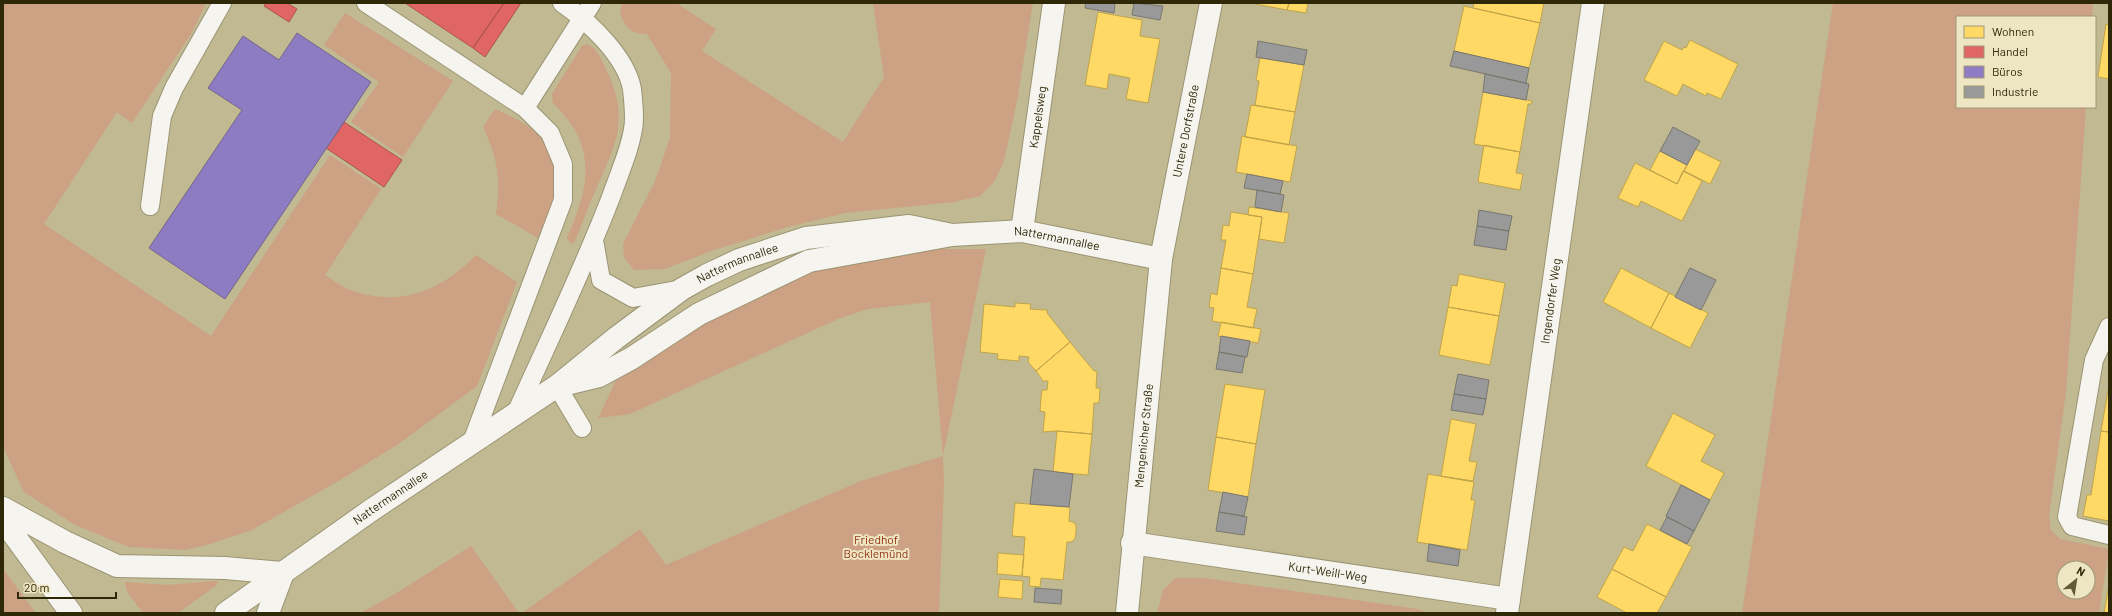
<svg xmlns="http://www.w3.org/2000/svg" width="2112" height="616" font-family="Barlow,sans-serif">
  <rect width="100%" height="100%" fill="#c1b991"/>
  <path fill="#cda183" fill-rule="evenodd" d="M3,3H206L191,34L132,123L117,112L44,224L211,336L330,155L381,189L325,275C333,280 342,287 351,290C400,308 441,291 476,255L517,282L477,386L400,443L342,479L252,530L210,544L186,550L129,547L75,525L24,492L3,447Z
    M623,3H676L716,29L702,51L843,142L884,77L873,3H1033L1017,101L1008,143L1003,164L994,182L980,196L954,202L845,213L788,227L711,251L665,269L634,270L624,257L623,244L655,181L670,138L671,73L647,34C643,34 636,33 632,31C624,25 616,12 623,3Z
    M1833,3H2093L2092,17H1957V107H2086L2066,392L2049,516L2051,530L2060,539L2109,549L2099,613H1742ZM2064,568H2088V592H2064Z
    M345,13L453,81L403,157L351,122L379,82L324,45Z
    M587,44C596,47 601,58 605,67C631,119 616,143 595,192C587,208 582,226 574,243L571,244L567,238C590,185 598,147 553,103L552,94L582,46Z
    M495,109C530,125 558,139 555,183C555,189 556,196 554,201C551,214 543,226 538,238L496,214C501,179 498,159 483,127Z
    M912,249H986L943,456L944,484L939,613H522L640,529L666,565L861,481L943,456L930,302L868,309L838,319L630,414L598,418L621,370L744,299L823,266Z
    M471,546L519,613H360L395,594Z
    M3,569L36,613H3Z
    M1176,578H1204L1417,609L1428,613H1157L1163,590Z
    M215,581L218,582L217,585L178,613H143L127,592L125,582L166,585Z"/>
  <path fill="#ffd966" stroke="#c0a44a" d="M1250,3H1289L1287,10Z
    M1289,3H1308L1306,13L1287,10Z
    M1474,3H1544L1540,23L1473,8Z
    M1464,6L1540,23L1529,68L1454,51Z
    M1098,12L1142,20L1140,36L1160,39L1148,103L1126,99L1130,78L1109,74L1107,89L1085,85Z
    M2106,24L2109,25V79L2098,77Z
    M1690,40L1738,64L1721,99L1707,93L1706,96L1683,84L1677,96L1644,80L1664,41L1682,50L1684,47L1686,48Z
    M1260,58L1304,65L1295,112L1255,105L1259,81L1256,80Z
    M1483,92L1532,101L1531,104H1528L1520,152L1474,144Z
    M1251,105L1295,112L1289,145L1245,137Z
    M1242,136L1297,146L1290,182L1236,172Z
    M1484,145L1520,152L1516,173L1523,174L1520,190L1478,182Z
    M1695,149L1721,162L1710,184L1684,171Z
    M1660,151L1687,165L1677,184L1650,170Z
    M1635,163L1677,184L1683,171L1702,181L1682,221L1641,201L1638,207L1618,198Z
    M1249,207L1289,213L1284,243L1259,239L1262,217L1248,215Z
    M1231,212L1262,217L1253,274L1221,268L1226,240H1221L1223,225L1229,226Z
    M1221,268L1253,274L1247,307L1257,309L1253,328L1212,321L1214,308L1209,307L1211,293L1217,295Z
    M1621,268L1669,293L1651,328L1603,302Z
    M1459,274L1505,283L1499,316L1448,307L1452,285L1457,286Z
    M1669,293L1708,313L1690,348L1651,328Z
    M1015,303L1031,304L1030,309L1047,310V313L1070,342L1036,371L1028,362L1029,357L1019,356V361L997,359L998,354L980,352L984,304L1015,307Z
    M1448,307L1499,316L1490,365L1439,355Z
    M1221,322L1261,329L1258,343L1218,336Z
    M1070,342L1094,371H1097L1096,388H1100L1099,403H1094L1092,434L1057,431L1043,432L1045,412L1040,411L1041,398L1042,390H1047L1048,381H1043L1036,371Z
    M1225,384L1265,390L1256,444L1216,437Z
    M2109,385V432L2101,431Z
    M1673,413L1715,435L1701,461L1724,473L1710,500L1646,466Z
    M1451,419L1476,424L1469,461L1477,462L1473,481L1441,476Z
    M1057,431L1092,434L1088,475L1053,472Z
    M2101,431L2109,432V521L2083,516L2087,495H2091Z
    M1216,437L1256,444L1248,497L1208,490Z
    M1428,474L1474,482L1471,500H1475L1467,550L1417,542Z
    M1015,503L1070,507L1069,521L1073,522L1076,525V532L1075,539L1071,542H1067L1063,580L1041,578L1040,587L1029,586L1030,577L1022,576L1025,537L1012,536Z
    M1647,524L1692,547L1666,597L1612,569L1624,547L1633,551Z
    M998,553L1024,555L1022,576L997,574Z
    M1612,569L1666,597L1657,613H1627L1597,597Z
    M1000,579L1023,581L1022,599L998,597Z
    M2109,585V613H2104Z"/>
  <path fill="#e06666" stroke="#ab534a" d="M266,3H287L297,9L289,22L264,6Z
    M405,3H504L473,48Z
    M504,3H521L485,57L473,48Z
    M344,122L402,160L384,187L326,148Z"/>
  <path fill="#8e7cc3" stroke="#71638b" d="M297,33L371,82L225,299L149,248L242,110L208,88L243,36L279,60Z"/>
  <path fill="#999" stroke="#79776e" d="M1086,3H1115L1114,13L1085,8Z
    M1134,3L1163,6L1160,20L1132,15Z
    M1258,41L1307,50L1304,65L1256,57Z
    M1454,51L1529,68L1526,83L1450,66Z
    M1485,74L1529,84L1526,100L1483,92Z
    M1673,127L1700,141L1687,165L1660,151Z
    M1247,174L1283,181L1280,194L1244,188Z
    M1257,190L1284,195L1281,212L1255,207Z
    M1479,210L1512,216L1509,231L1477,226Z
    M1477,226L1509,231L1506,250L1474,245Z
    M1690,268L1716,280L1701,310L1675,297Z
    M1221,336L1250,341L1247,357L1219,352Z
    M1219,352L1245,357L1242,373L1216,369Z
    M1458,374L1489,380L1486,399L1454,394Z
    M1454,394L1486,399L1483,415L1451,410Z
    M1034,469L1073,474L1069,507L1030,504Z
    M1681,485L1710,500L1694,531L1666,516Z
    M1223,492L1248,497L1244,516L1219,512Z
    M1219,512L1247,517L1244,535L1216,531Z
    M1667,517L1694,531L1687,544L1660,530Z
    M1429,544L1460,550L1458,566L1427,561Z
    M1035,588L1062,590L1061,604L1034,602Z"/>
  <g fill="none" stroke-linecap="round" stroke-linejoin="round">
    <defs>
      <path id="lane" d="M366,3L525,108L550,133L563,164V200L472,442
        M525,108L592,3
        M150,206L162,116L174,88L222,3
        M594,240L601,280L633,298L682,289
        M2109,327L2094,360L2067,517L2072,526L2109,535
        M557,386L582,428
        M517,411C549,340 583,270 611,197C618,177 634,140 634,119C634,109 633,98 632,89C626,56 588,21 562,3"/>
      <g id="street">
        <path id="s1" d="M1022,231L1054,3"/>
        <path id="s2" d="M562,385L599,376L632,358L699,314L809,261L952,235L1022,231L1161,259"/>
        <path id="s3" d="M1132,543L1509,599"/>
        <path id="s4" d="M226,613L370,511L557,386L616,338L682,289L707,275L739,260L806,238L909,226L952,235"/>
        <path id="s5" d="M1127,613L1161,259L1211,3"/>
        <path id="s6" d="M1507,613L1593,3"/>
      </g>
      <path id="primary" d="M3,508L65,542L117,566L225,568L283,573L268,613
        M3,520L71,613"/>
    </defs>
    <use href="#lane" stroke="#9a9474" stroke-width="20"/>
    <use href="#street" stroke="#9a9474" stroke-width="24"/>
    <use href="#primary" stroke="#9a9474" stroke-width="24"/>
    <use href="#lane" stroke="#f6f4ee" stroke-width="18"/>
    <use href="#street" stroke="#f6f4ee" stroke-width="22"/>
    <use href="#primary" stroke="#f6f4ee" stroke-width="22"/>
  </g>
  <g text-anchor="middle" stroke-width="4" stroke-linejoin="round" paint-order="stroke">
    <g font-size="12" fill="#2e2808" stroke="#eee6c3">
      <text dy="4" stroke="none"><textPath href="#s1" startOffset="115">Kappelsweg</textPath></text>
      <text dy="4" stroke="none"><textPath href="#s5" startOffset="486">Untere Dorfstraße</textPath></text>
      <text dy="4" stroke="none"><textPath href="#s2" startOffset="529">Nattermannallee</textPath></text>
      <text dy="4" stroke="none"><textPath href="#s4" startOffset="621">Nattermannallee</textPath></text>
      <text dy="4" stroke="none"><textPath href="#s6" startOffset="315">Ingendorfer Weg</textPath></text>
      <text dy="4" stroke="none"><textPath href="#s5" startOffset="178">Mengenicher Straße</textPath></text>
      <text dy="4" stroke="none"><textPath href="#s4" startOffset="201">Nattermannallee</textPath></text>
      <text dy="4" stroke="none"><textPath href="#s3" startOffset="198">Kurt-Weill-Weg</textPath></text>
    </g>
    <g font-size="12" fill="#923313" stroke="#eee6c3">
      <text x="876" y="544">Friedhof<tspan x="876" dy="14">Bocklemünd</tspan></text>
    </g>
  </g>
  <rect width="2112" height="616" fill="none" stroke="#2e2808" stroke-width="8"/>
  <rect x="1956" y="16" width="140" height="92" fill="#eee6c3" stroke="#a19a78"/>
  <rect x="1964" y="26" width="20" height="12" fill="#ffd966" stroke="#a19a78"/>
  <text x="1992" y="36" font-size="12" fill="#2e2808">Wohnen</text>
  <rect x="1964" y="46" width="20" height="12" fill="#e06666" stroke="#a19a78"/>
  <text x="1992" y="56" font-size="12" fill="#2e2808">Handel</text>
  <rect x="1964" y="66" width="20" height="12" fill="#8e7cc3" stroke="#a19a78"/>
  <text x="1992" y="76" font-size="12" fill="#2e2808">Büros</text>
  <rect x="1964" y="86" width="20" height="12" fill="#999999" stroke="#a19a78"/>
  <text x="1992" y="96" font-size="12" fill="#2e2808">Industrie</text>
  <g transform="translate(2076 580) rotate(30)"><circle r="19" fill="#eee6c3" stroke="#a19a78"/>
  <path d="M0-3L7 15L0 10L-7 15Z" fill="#615b38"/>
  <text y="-6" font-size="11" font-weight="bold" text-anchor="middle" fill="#2e2808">N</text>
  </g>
  <path d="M18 592v6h98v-6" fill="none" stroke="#2e2808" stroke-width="2"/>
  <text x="24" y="592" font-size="12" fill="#2e2808" stroke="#eee6c3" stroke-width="3" paint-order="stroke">20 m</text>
</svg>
